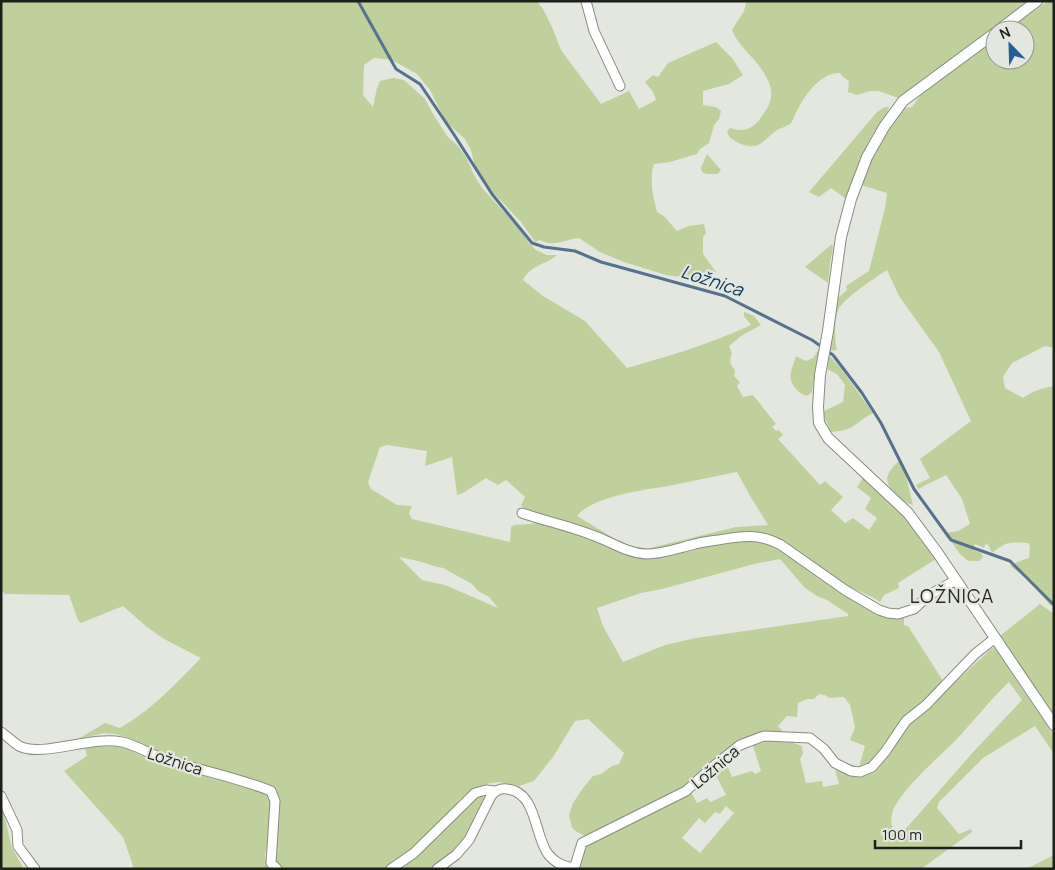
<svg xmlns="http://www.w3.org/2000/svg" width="1055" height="870" font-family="Manrope,sans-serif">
  <rect width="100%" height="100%" fill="#e4e7df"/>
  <path fill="#bfd09c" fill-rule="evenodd" d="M1,1H537L543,9L552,27L561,50L601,104L629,91L639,109L656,100L653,92L645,82L653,75L658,77L668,63L716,42L732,58L743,75L729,84L703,91V105L716,107L721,111L719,119L714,125L709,143L700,149L697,154L670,162L654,164C649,180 653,196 657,212L664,216L677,231L689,226L704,224L706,233L703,237V254L716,272L709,277L700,278L699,282L681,277L666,275L624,262L600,252L579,238C566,239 553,248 540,240L535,242L521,222L487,186L475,167L471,150L465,139L446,122L430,90L417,74L392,60L374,58L364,65L363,95L373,107L377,88L380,81L393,78L404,80L425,99L433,114L447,136L459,147L467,159L475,177L483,189L518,227L529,243L536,250L547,255H557C546,265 530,265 523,280L543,296L585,321L627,368C668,356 711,344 751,325L744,316V312L754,316L761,325L741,336L729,346L732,353C729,360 730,365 735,370L734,376L740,382L737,386L743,397L753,395L776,424L772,427L776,431L779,430L783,435L778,439L820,485L825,481L843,497L831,510L845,523L853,518L869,530L877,518L865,509L871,498L857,487L863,478C870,484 878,489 885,496C905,514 921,537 936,559L898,583L899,588L884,595L880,602L874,598L844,584L787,543L772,535L728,533L690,543L642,552L536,514L521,506L525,497L506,480L498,485L486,478L463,493L457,495L452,457L425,466L427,451L387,445L380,447L368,482L371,489L397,505L412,506L409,513L412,519L510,542L511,527L514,525L542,523L589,536L649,558L672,556L717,542L734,538L770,541L878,613L890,618L904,615V625L908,626L945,684L873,764L859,770L843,762L859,767L865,746L850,740L855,727L850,705L844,697L829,698L825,695L819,694L814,699H807L798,703L797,717L787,716L778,726L788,737L760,734L680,791L599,832L585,836L577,832L572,828L569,815L573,803L583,788L593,776L601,774L612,766L619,764L624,753L588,719L575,721L553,757L534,781L519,786L499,782L490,783L469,792L460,799L449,814L407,853L398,862L386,869H280L273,858C274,844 283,802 276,791C274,787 271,786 267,784L183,761L126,737L115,734L104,733L78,739L105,723L120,728C152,710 176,683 201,658L164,639L147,627L123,606L81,623L78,620L69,595L5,594L1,590ZM737,472L749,494L768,525L736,527L650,548L636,550L627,546L577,516C593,496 644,490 668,486C691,481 714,477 737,472ZM399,557L418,561L434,566L443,568L472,584L478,591L489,597L498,608L445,585L422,580ZM780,559L805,588L817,596L827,600L848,614V616L696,638L665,645L623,662L603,626L597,608L641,593L662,589L754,564Z
    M745,1H1029L939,68L901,99L879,91H870L857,95L848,92L849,81L842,76L840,73C822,72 805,94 798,109C795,113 794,119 791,123C788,126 781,128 777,130C762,141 758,153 737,142C732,139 729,138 727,132L730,128C744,132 751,130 760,119C763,114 768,108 770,102C776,83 758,64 747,52C741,45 735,38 732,30L744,11L746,3Z
    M1048,1H1054V348L1045,346L1012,363L1003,377L1005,388L1023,398C1032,391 1043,388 1054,386V607L1050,605L1027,579L1010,566L1017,562L1029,558L1030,546L1028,543C1009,542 1007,541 992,553L989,546L986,543L984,548L975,544L973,550L981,553L983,557L979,561H968L959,553L946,533L958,531L970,524L962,499L946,475L918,489L916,485L930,478L920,459L971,421L939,352L899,296L887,270C876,277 843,299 838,310C835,319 834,340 837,350L829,351L837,299L847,290L846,286L869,271L885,208L887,193L861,185C871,156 886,131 905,108L912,107L922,93L995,38V60H1025V30H1006Z
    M885,107H889C887,117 878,125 873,134C861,154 853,177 846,199L831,188L819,197L809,192L877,112Z
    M707,154L721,170L718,174H706L702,172L701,168Z
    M832,244L833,248L830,263L828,283L805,267Z
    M819,349L812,392L807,396C801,394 800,393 796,389C786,378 792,369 796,356L806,361L813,358Z
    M829,355L842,370L873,413C865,417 859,422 852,427C845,431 838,431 831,432L824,417V411L843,402L845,385L837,374L827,369Z
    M899,461L905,472L913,505C905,503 902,500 896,494C882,481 886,473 899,461Z
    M1040,604L1054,614V713L1051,714L1000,636Z
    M996,647L1014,677L1054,735V754L1035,726L983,758L939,802L937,808L959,834L971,829L972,832L921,869H579L585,842L691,792L697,803L707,798L710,802L726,795L714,771L725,760L732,777L752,771L755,774L761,771L752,743L769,739L788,741L802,746L803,754L800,759L806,783L822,781L823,787L839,784L835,770C844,773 851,775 861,775L905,726L937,699L992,648ZM1009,682L1022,700L975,750L896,840C893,832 890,823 892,814C897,793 938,758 954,742C973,722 989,701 1009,682ZM726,806L734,813L700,853L682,838L699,818L705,823L715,812L720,814Z
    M98,746L119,747L126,748L150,760L188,769L264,790L271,797L272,823L265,855L266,862L269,869H134L123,837L64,771L87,756L85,749Z
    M481,793L486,795L470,829L455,852L429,869H400L404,867L473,799Z
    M1,802L12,848L24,869H1Z
    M1054,855V869H1026Z"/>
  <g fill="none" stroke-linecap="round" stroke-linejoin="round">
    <path stroke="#56728e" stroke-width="3" d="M358,1L396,69L420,84L453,133L492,194L532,243L544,247L575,251L601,262L725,296L812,340L822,347
      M827,351L833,355L862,393L881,423L914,489L951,540L1010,561L1054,605"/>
    <defs>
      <path id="minor" d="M586,1L594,31L620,86
        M522,513C545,521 569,526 592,535C610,541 626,553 646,554C664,554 678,548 695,544C702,542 710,541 718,540C742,536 759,533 781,545L845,590L879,610L888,613L898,614L914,609L929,595L956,580
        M1,732C7,736 13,742 19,746C42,758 92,735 122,742C136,745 150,754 164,759C199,770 236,777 271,791L275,801L271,863L277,869
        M1,796L17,830L18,846L35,869
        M391,869L414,853L475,793L486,790L495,791
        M437,869L456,855L463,847L469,840L491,796C495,791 499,788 507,789C537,792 534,835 548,854C555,863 563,866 574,868
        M574,869L582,843L686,791L710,769L740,745L764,736L810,738L824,749L835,763L851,771L860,772L872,767L885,752L906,721L926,705L975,654L995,638"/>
      <path id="tertiary" d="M999,30L1037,1
        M995,33L903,101L884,127L867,157L851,199L841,237L828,331L820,375L818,407L819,423L828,438L908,513L937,552L1054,725"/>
    </defs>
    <use href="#minor" stroke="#888b83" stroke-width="11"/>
    <use href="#tertiary" stroke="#888b83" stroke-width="12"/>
    <use href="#minor" stroke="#fff" stroke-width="9"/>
    <use href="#tertiary" stroke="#fff" stroke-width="10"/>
  </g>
  <g text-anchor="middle" stroke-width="4.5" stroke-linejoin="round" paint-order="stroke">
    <g font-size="16" fill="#1d1f1c" stroke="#e4e7df">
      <text transform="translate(175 761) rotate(18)" y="6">Ložnica</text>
      <text transform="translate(715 767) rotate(-40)" y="6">Ložnica</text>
    </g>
    <g font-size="18" font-style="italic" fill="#0a3860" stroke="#e4e7df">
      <text transform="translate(712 281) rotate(18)" y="6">Ložnica</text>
    </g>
    <g font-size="19" letter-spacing="1" fill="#282a24" stroke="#e4e7df">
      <text x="952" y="603">LOŽNICA</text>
    </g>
  </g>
  <rect width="1055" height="870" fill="none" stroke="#1d1f1c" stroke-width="5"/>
  <g transform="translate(1010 45) rotate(337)"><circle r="24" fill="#e4e7df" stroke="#949791"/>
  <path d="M0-4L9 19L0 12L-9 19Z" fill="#235f96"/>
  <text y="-8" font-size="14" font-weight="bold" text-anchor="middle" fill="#1d1f1c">N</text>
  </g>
  <path d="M875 840v8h146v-8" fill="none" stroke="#1d1f1c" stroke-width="2.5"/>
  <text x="882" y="840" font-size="15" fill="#1d1f1c" stroke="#e4e7df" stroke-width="4" paint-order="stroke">100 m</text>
</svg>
